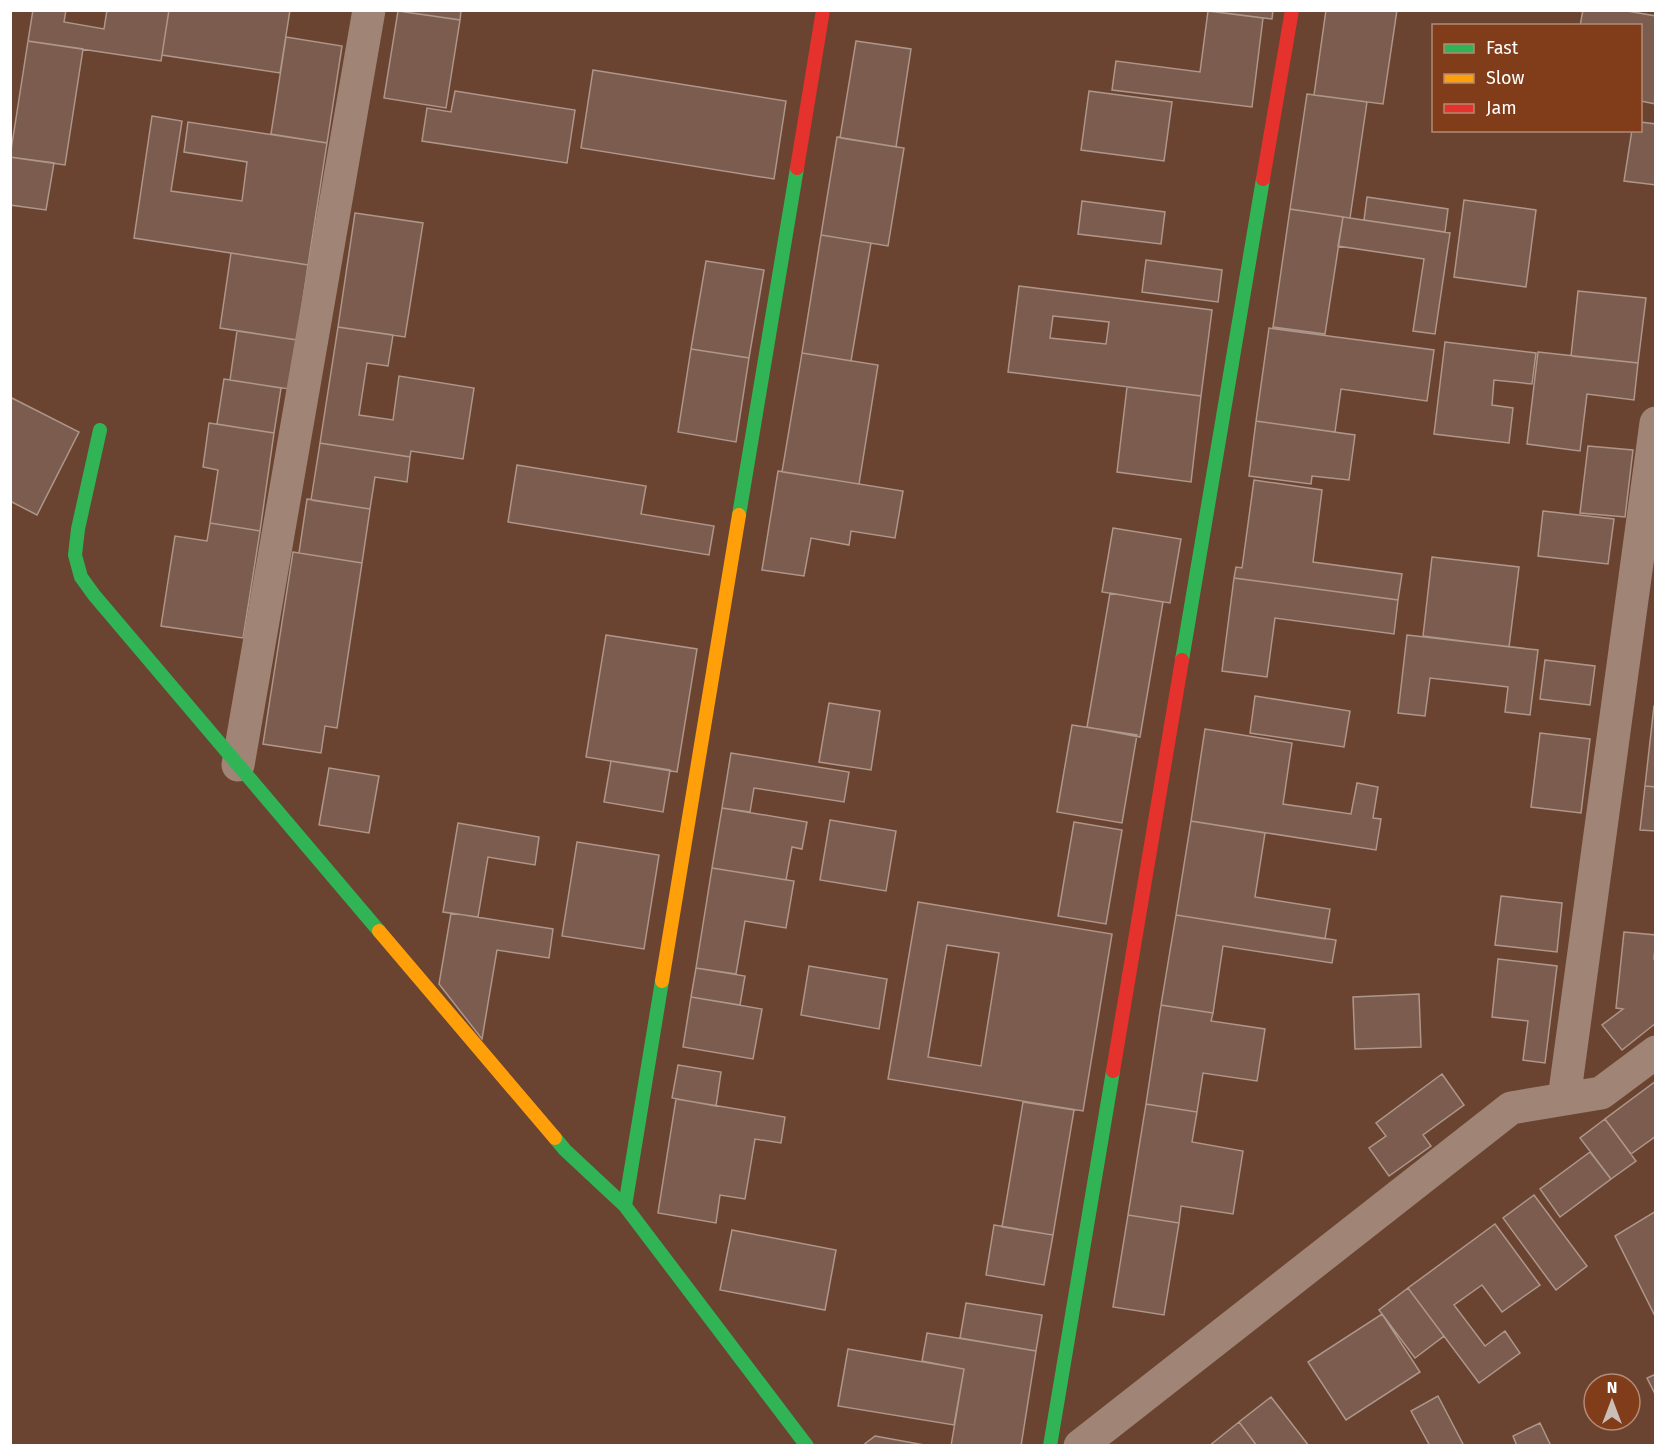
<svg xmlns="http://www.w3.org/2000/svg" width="1666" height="1456" font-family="'Fira Sans',sans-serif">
  <rect width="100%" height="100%" fill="#6a4431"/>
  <path fill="#7b5c4e" stroke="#ae968b" stroke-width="1.5" fill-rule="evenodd" d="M33,10H66L64,22L104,29L107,10H169L161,61L28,41Z
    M169,10H290L280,73L162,55Z
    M405,10H461L460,20L405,12Z
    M1201,10H1273L1272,19Z
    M1326,10H1397L1383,104L1314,95Z
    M1583,10H1621L1656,16V104L1640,101V26H1580Z
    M398,11L460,20L446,108L384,98Z
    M1208,11L1263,18L1252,107L1112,90L1116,61L1200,72Z
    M286,37L342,46L327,143L271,134Z
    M28,41L83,49L65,165L10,157Z
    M856,41L911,49L896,147L840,138Z
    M593,70L786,101L774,179L581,148Z
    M455,91L575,110L567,163L422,141L427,108L451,112Z
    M1089,91L1172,102L1164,161L1081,150Z
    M1307,94L1367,102L1350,218L1290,209Z
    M152,116L182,121L171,191L242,201L247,162L184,152L188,122L327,143L308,265L134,238Z
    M1640,122L1656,124V185L1624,181L1632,130H1640Z
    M837,137L904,148L888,246L821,235Z
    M10,157L54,163L46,210L10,205Z
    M1367,197L1448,209L1445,232L1364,220Z
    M1464,200L1536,210L1526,287L1454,277Z
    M1082,201L1165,212L1161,244L1078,234Z
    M1290,209L1343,217L1325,334L1273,327Z
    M355,213L423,223L405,337L338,327Z
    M1343,217L1450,233L1435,334L1413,331L1424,259L1338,246Z
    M821,235L871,243L851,361L802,353Z
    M231,253L308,265L297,340L220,328Z
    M1146,260L1222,270L1218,302L1142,292Z
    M706,261L764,270L749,358L691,349Z
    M1019,286L1212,310L1201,396L1008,372ZM1053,316L1109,322L1106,344L1050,338Z
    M1578,291L1646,298L1638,363L1571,356Z
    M338,327L393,335L388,366L367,363L359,415L393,420L399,376L474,388L463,459L411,451L410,457L320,443Z
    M1269,328L1434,350L1427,401L1341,389L1335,432L1256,421Z
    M237,331L297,340L289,389L230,380Z
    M1445,342L1536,353L1532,384L1494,380L1492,405L1513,408L1509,443L1434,434Z
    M691,349L749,358L736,442L678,432Z
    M1538,352L1638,363L1634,400L1587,394L1580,451L1527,444Z
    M802,353L878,365L859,484L782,472Z
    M224,379L281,388L274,433L217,424Z
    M1127,387L1201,396L1191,482L1117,472Z
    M10,397L79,432L37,515L10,501Z
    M1256,421L1355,435L1349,480L1312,476L1311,484L1249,476Z
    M209,423L274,433L260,531L210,523L218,470L203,467Z
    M320,443L410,457L407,482L375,477L370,509L311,500Z
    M1588,446L1633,450L1625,517L1580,513Z
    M517,465L646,486L641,514L714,526L709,555L508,522Z
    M778,471L903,491L895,538L851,531L849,545L811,538L804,576L762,570Z
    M1254,480L1322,490L1313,562L1402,574L1398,600L1234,578L1236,567L1242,568Z
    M307,499L370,509L362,563L299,553Z
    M1543,511L1614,519L1608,564L1538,556Z
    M210,523L260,531L243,638L161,626L175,536L207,541Z
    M1113,528L1181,539L1170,603L1102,592Z
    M293,552L362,563L337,728L325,726L321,753L263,744Z
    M1432,557L1519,567L1509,647L1423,636Z
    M1234,578L1398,600L1394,634L1275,618L1267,677L1222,671Z
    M1110,593L1163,602L1140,737L1087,727Z
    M606,635L697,649L677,772L586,757Z
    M1407,635L1538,650L1530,715L1505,712L1508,687L1430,678L1425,716L1398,713Z
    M1545,660L1595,666L1590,705L1540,699Z
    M1255,696L1350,711L1344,747L1250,733Z
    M829,703L880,711L871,770L819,762Z
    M1654,706H1656V787L1645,786Z
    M1072,725L1137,735L1122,823L1057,812Z
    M1205,729L1292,743L1283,804L1351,814L1357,783L1378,787L1373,818L1381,819L1376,850L1191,821Z
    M1540,733L1590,739L1581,813L1531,807Z
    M731,753L849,772L844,802L754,788L750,812L722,808Z
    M611,761L670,770L663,812L604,802Z
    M329,768L379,776L369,833L319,825Z
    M1645,786L1656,787V831L1640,830Z
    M722,808L807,822L802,849L792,847L786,880L712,868Z
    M830,820L896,831L886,891L820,880Z
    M1191,821L1265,833L1255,897L1330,909L1325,939L1176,915Z
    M1074,822L1122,830L1106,924L1058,916Z
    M458,823L539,837L535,865L488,857L478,917L443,912Z
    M577,842L659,855L644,949L562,936Z
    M712,868L794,881L786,928L745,921L736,974L696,968Z
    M1501,896L1562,903L1557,952L1495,945Z
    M918,902L1112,934L1083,1111L888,1079ZM947,945L999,953L981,1066L928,1057Z
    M451,913L553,929L549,958L497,950L482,1039L439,984Z
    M1176,915L1336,940L1332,963L1223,946L1213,1013L1161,1005Z
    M1624,932L1656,935L1654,959L1656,961V1023L1622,1050L1602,1025L1623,1009L1616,1008Z
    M1498,959L1557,966L1545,1063L1523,1060L1528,1021L1492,1017Z
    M809,966L887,979L879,1029L801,1015Z
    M696,968L745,976L740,1005L691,997Z
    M1419,994L1421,1047L1355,1049L1353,997Z
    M691,997L762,1009L753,1059L683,1047Z
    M1161,1005L1213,1013L1211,1021L1265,1029L1257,1081L1203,1073L1197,1112L1146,1104Z
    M678,1065L721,1072L716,1106L672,1098Z
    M1442,1074L1464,1105L1423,1135L1431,1146L1389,1176L1369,1148L1386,1136L1376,1123Z
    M1656,1081V1136L1631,1154L1605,1119Z
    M676,1099L785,1117L781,1143L755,1139L745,1199L720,1195L716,1223L658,1213Z
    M1023,1102L1074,1110L1053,1235L1002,1227Z
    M1146,1104L1197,1112L1192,1142L1243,1151L1233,1214L1181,1206L1179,1223L1128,1215Z
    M1605,1119L1636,1161L1611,1179L1580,1138Z
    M1590,1152L1611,1179L1560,1217L1540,1189Z
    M1534,1195L1587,1266L1556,1290L1503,1218Z
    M1656,1211V1316H1655L1615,1236Z
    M1128,1215L1179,1223L1164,1315L1113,1307Z
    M1495,1224L1540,1285L1502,1312L1482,1285L1454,1305L1485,1346L1505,1331L1520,1353L1479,1383L1408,1288Z
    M994,1225L1053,1235L1044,1285L986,1275Z
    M732,1230L836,1250L825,1310L720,1290Z
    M1408,1288L1444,1336L1415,1358L1379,1310Z
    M966,1303L1042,1315L1036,1351L960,1338Z
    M1382,1314L1420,1372L1346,1420L1308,1362Z
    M927,1333L1036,1351L1021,1446H951L964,1369L922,1361Z
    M848,1349L964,1369L954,1425L838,1406Z
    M1656,1374V1396L1647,1378Z
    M1438,1396L1464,1446H1430L1411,1411Z
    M1271,1397L1309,1446H1257L1239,1422Z
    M1239,1422L1257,1446H1209Z
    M1540,1423L1551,1446H1517L1513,1436Z
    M875,1436L930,1446H862Z"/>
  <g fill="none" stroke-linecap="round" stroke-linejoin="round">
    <path stroke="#a08577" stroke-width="33" d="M238,765L369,10
      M1564,1099L1656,423
      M1080,1446L1511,1108L1601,1093L1656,1052"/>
    <path stroke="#30b455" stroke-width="14" d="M100,430L78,529L75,555L81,577L94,595L379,931
      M739,515L797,168
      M1182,660L1263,179
      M662,981L625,1206L807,1446
      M555,1138L565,1150L625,1206
      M1050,1446L1113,1071"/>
    <path stroke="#ff9f0a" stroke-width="14" d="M379,931L555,1138
      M662,981L739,515"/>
    <path stroke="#e5322d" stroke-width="14" d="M797,168L823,10
      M1263,179L1292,10
      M1113,1071L1182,660"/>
  </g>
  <rect width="1666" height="1456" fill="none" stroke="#ffffff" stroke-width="24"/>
  <rect x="1432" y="24" width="210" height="108" fill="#813c1a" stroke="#b38a76" stroke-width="1.5"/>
  <rect x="1444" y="44" width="30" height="9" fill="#30b455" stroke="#b38a76" stroke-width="1.5"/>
  <text x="1486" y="54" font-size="18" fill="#ffffff">Fast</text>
  <rect x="1444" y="74" width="30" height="9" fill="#ff9f0a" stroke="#b38a76" stroke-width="1.5"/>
  <text x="1486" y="84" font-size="18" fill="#ffffff">Slow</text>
  <rect x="1444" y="104" width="30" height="9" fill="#e5322d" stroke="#b38a76" stroke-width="1.5"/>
  <text x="1486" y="114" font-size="18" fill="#ffffff">Jam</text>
  <g transform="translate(1612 1402)"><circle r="28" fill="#813c1a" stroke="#b38a76" stroke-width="1.5"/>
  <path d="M0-4.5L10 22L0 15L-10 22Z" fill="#cbbeb7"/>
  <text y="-9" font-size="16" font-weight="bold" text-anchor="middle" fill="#ffffff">N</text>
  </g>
</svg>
